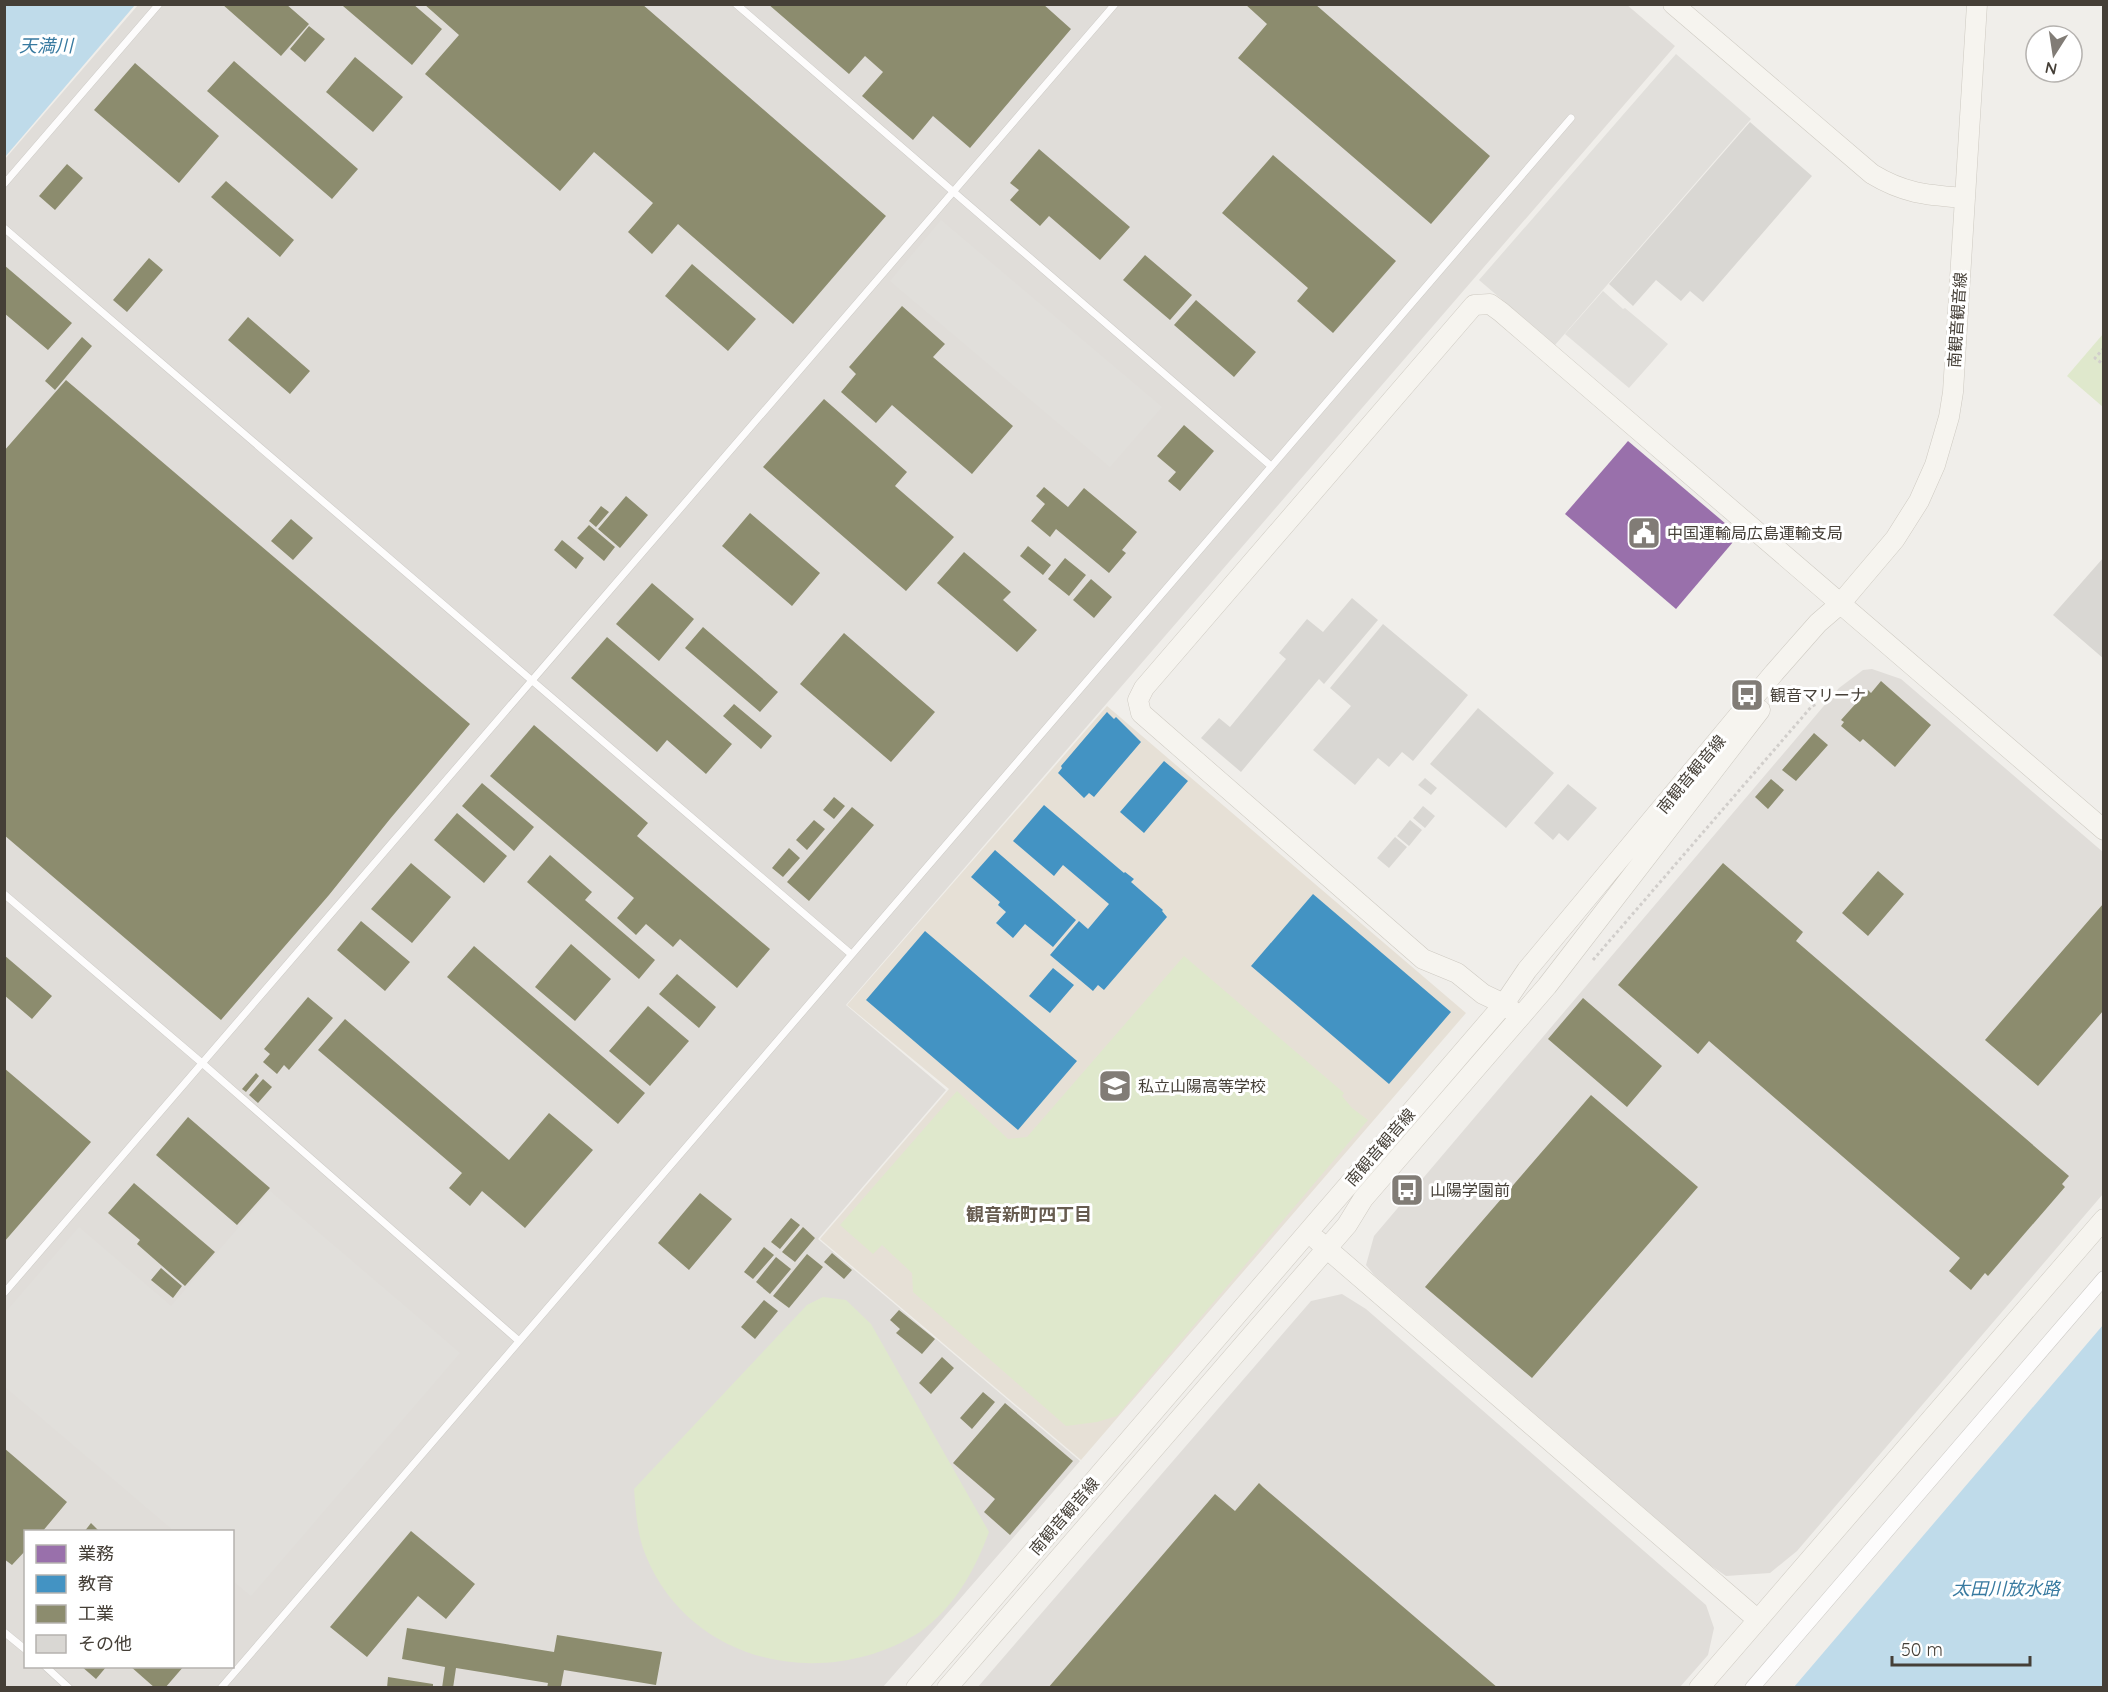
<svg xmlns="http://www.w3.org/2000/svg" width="2108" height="1692" font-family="Quicksand,'Noto Sans JP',sans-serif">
  <rect width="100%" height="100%" fill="#f0eeea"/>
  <path fill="#e0ddd9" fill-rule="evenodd" d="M1626,4L1675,46L846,1005L946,1090L818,1239L1080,1461L883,1687L5,1688V159L138,5ZM26,1532H232V1666H26Z
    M1872,669L1901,679L2103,852V1194L1797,1551L1770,1573L1726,1576L1710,1565L1374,1275L1366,1265L1374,1236L1839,688L1863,670Z
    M1342,1294L1366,1309L1706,1605L1714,1628L1708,1655L1680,1687L977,1688L1311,1301Z"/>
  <path fill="#e6e0d6" d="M1107,706L1466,1013L1081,1460L820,1239L949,1089L847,1005Z"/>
  <path fill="#dfe8cc" d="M2103,334L2104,407H2103L2067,376Z
    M1184,956L1344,1093L1342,1096L1352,1108L1368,1120L1117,1416L1097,1422L1066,1426L913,1292L912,1273L882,1245L873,1254L840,1225L957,1091L1008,1139L1027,1137Z
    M823,1297L846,1300L871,1324L989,1532C975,1570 954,1608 920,1632C825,1692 691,1665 646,1556C637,1535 636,1512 634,1489L807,1305Z"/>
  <path fill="#e1dfdb" d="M1676,54L1751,119L1555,345L1479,280Z
    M941,220L1162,407L1110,467L890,281Z
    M1603,291L1623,309L1625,308L1668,344L1629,388L1565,334Z
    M270,1191L460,1353L251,1596L233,1581L232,1532L174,1531L5,1387L4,1314L79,1227L171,1306Z"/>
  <path fill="#bfdbea" d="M5,4L135,5L5,157L4,5Z
    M2103,1325V1687H1794Z"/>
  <path fill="#9970ab" d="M1628,441L1739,535L1676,609L1565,514Z"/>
  <path fill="#4393c3" d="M1107,712L1114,719L1116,717L1141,742L1094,797L1089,793L1084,798L1058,773L1062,768L1061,766Z
    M1164,761L1188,781L1144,833L1120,812Z
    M1044,805L1124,873L1125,872L1134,879L1131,882L1163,910L1162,911L1167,917L1104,990L1098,985L1093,991L1050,955L1079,921L1088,929L1109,904L1063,865L1054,876L1013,841Z
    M995,850L1076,920L1053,947L1025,924L1013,938L996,923L1006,912L998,905L1000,902L971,877Z
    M1313,894L1451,1012L1389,1084L1251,966Z
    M925,931L1077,1061L1018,1130L866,1000Z
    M1053,968L1074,985L1050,1013L1029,996Z"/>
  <path fill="#8c8c6e" d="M222,4H286L309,24L281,56Z
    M344,4H413L442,29L412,65L343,6Z
    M424,4H642L886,216L793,324L678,224L652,254L628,232L653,203L594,152L560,191L425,74L459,35Z
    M768,4H1043L1071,29L970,148L933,116L913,140L862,96L883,72L865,56L849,74Z
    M1245,4H1315L1490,156L1431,224L1238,58L1267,24Z
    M309,26L325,39L305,62L290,49Z
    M355,57L403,97L373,132L326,92Z
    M234,61L358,169L332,199L207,91Z
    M135,63L219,136L179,183L94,110Z
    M1039,149L1130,227L1100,260L1049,216L1040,226L1010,200L1019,190L1010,183Z
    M1273,155L1396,261L1333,333L1297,301L1308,288L1222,213Z
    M67,164L83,178L55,210L39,196Z
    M226,181L294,240L280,257L211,197Z
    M1145,255L1192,295L1170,320L1123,280Z
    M149,258L163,270L127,312L113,300Z
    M692,264L756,319L728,351L665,296Z
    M4,265L72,323L48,350L4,313Z
    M1196,300L1256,352L1234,377L1174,325Z
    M902,306L945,344L933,357L1013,426L972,474L892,405L876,423L841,392L856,374L849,367Z
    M248,317L310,371L290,394L228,340Z
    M82,337L92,346L55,390L45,381Z
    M66,380L470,724L390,819L329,895L221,1020L4,835V451Z
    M824,399L907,472L895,486L954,537L906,591L763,467Z
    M1184,425L1214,451L1180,491L1168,481L1176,472L1157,456Z
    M1044,487L1068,507L1084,488L1137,532L1122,550L1126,553L1109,573L1056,529L1050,537L1031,521L1045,504L1036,496Z
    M626,496L648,515L620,548L598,529Z
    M601,506L609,512L596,527L589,521Z
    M750,513L820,573L792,606L722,546Z
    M291,519L313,538L293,560L271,541Z
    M589,525L615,547L604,561L577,538Z
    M562,540L584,558L576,569L554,550Z
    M1028,546L1051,565L1043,575L1020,556Z
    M964,552L1011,592L1003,600L1037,630L1017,652L937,583Z
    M1065,558L1086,575L1069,596L1048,579Z
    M1091,579L1112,597L1094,618L1073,600Z
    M652,583L694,619L659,661L616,624Z
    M703,627L778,692L760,712L685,648Z
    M844,633L935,712L891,762L800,684Z
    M607,637L732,744L706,774L667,740L657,752L571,678Z
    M1881,681L1931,725L1895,767L1863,739L1860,742L1841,726L1844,722L1841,720L1868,690L1871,693Z
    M734,704L772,736L761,749L723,716Z
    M534,725L648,823L637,836L770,949L737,988L680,939L673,947L646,924L636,935L617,918L634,898L490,776Z
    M1814,733L1828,745L1796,781L1782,770Z
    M1771,779L1784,790L1768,809L1755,797Z
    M482,783L534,827L514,851L462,806Z
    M834,797L845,806L834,819L823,810Z
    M852,807L874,825L809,901L787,882Z
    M457,813L507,856L484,883L434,840Z
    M814,820L825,829L807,850L796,840Z
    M789,848L800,858L783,877L772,868Z
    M550,855L592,892L585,900L655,960L639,979L527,882Z
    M411,863L451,897L412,943L371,909Z
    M1723,863L1803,932L1796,941L2069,1176L2062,1184L2065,1187L1988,1276L1985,1273L1971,1290L1949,1271L1960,1258L1709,1041L1698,1054L1618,985Z
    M1878,871L1904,894L1868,936L1842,913Z
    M2103,904V1011L2038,1086L1985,1040Z
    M361,921L410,962L385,991L337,950Z
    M571,944L611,979L575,1021L535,987Z
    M474,946L645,1093L618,1124L447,977Z
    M4,955L52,996L32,1019L4,995Z
    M677,974L716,1007L699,1028L659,994Z
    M308,997L333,1018L289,1070L284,1065L277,1074L263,1062L270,1054L264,1049Z
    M1583,998L1662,1066L1627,1107L1548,1039Z
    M648,1006L689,1041L650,1086L609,1051Z
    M345,1019L509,1160L549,1113L593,1150L525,1228L482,1191L470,1206L449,1188L462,1173L318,1050Z
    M4,1068L91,1142L4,1242Z
    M256,1073L259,1076L246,1092L242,1089Z
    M263,1079L272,1087L258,1103L249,1095Z
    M1591,1095L1698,1187L1532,1378L1425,1287Z
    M188,1117L270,1188L237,1225L156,1155Z
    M134,1183L215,1252L185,1286L137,1244L140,1240L108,1213Z
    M700,1193L732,1219L689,1270L658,1243Z
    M791,1218L800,1225L780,1249L771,1242Z
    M803,1227L815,1238L795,1262L782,1252Z
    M764,1247L774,1255L753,1279L744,1272Z
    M832,1253L852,1270L844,1279L824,1262Z
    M807,1254L823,1267L789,1308L773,1296Z
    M776,1257L791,1269L770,1294L756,1282Z
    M161,1268L182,1286L173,1298L151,1280Z
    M764,1300L778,1311L755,1339L741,1327Z
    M899,1310L935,1339L922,1354L896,1333L900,1329L890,1320Z
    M942,1357L954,1368L931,1394L919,1383Z
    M983,1392L995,1402L972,1429L960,1418Z
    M1005,1403L1073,1461L1010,1535L984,1512L995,1499L953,1463Z
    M4,1448L67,1502L42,1532H26V1550L12,1565L4,1559Z
    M1259,1483L1263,1487L1498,1688H1048L1215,1494L1235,1511Z
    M91,1523L100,1532H84Z
    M411,1531L475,1584L446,1619L418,1596L367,1657L330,1627Z
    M407,1628L554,1652L557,1635L662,1652L656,1685L564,1670L561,1686L547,1688L548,1683L456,1668L453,1688H442L445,1667L402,1659Z
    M81,1666H107L96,1679Z
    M130,1666H184L165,1688H155Z
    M388,1677L433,1684V1688H387Z"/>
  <path fill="#d9d7d3" d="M1750,122L1812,176L1703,302L1690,291L1681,301L1656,280L1633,306L1609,284Z
    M2104,557V659L2053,615Z
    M1352,598L1378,620L1324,684L1319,679L1241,772L1201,738L1219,718L1230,727L1286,659L1279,653L1307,619L1323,632Z
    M1383,624L1468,695L1413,761L1402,752L1389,767L1378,758L1355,785L1313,750L1351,706L1330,688Z
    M1478,708L1554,773L1506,828L1430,764Z
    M1425,778L1437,788L1431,795L1418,785Z
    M1568,784L1597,808L1568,841L1559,833L1553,840L1534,823Z
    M1423,806L1435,816L1425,828L1413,818Z
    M1410,820L1422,830L1409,846L1397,836Z
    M1395,837L1407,847L1389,868L1377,858Z"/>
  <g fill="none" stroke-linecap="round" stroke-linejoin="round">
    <defs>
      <path id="lane" d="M736,4L1271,466
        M4,184L159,4
        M4,228L851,954
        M4,894L202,1063L519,1341
        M4,1293L1115,4
        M4,1632L26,1650
        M45,1666L69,1688
        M221,1688L1571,118"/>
      <path id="street" d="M1752,1688L2104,1278"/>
      <path id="secondary" d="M1673,4L1872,174C1905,194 1928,195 1965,198
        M1520,1017L1504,1004L1483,994L1457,973L1423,959L1141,713L1138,700L1144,688L1474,305L1490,304L1501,312L2104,830
        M1317,1240L1758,1620
        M916,1688L1504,1004L1527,970L1774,673L1818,623L1840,604L1895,539L1919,501L1935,465L1949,417L1953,392L1977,4
        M947,1688L1347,1225L1363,1199L1547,986L1760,710
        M1699,1688L2104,1219"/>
    </defs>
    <use href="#lane" stroke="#cccac6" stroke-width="8"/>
    <use href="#street" stroke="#cccac6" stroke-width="15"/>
    <use href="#secondary" stroke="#cecac2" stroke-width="21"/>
    <path stroke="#d1cecb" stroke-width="3" stroke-dasharray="3 3" stroke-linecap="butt" d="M2104,348L2095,358L2104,365
      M1593,960L1812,706L1817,704"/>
    <use href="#lane" stroke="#fdfcfc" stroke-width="7"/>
    <use href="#street" stroke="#fdfcfc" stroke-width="14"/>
    <use href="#secondary" stroke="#f6f4ef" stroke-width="20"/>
  </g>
  <defs>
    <symbol id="civic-square" viewBox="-11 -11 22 22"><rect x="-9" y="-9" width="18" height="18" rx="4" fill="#817c76" stroke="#fff"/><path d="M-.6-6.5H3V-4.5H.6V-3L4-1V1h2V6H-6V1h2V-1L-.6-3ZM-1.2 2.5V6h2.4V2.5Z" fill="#fff"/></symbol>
    <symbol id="bus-square" viewBox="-11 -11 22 22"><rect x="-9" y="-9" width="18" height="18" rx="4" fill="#817c76" stroke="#fff"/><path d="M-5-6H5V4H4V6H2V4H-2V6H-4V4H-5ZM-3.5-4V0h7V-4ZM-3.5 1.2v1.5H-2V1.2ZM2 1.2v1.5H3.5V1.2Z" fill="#fff"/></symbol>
    <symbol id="school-square" viewBox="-11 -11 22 22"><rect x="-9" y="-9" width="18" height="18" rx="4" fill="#817c76" stroke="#fff"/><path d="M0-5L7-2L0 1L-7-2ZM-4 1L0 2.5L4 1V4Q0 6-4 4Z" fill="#fff"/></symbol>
  </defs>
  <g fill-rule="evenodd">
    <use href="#civic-square" x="1625" y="514" width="38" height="38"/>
    <use href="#bus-square" x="1728" y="676" width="38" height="38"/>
    <use href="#school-square" x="1096" y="1067" width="38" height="38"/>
    <use href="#bus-square" x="1388" y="1171" width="38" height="38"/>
  </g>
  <g text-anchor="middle" stroke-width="6" stroke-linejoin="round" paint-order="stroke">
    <g font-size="16" fill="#453f37" stroke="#fff">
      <text transform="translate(1957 320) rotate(-86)" y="6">南観音観音線</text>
      <text transform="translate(1691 774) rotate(-50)" y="6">南観音観音線</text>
      <text transform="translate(1380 1147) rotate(-49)" y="6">南観音観音線</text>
      <text transform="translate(1064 1516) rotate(-49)" y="6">南観音観音線</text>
    </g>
    <g font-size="16" fill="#453f37" stroke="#fff" text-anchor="start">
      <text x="1667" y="539">中国運輸局広島運輸支局</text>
      <text x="1770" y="701">観音マリーナ</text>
      <text x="1138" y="1092">私立山陽高等学校</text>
      <text x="1430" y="1196">山陽学園前</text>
    </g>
    <g font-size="18" font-style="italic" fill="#387aa0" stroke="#fff">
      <text x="46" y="52">天満川</text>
      <text x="2006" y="1595">太田川放水路</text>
    </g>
    <g font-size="18" font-weight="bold" fill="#675c50" stroke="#fff">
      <text x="1029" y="1221">観音新町四丁目</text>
    </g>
  </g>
  <rect width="2108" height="1692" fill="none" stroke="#453f37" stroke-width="12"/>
  <rect x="24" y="1530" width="210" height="138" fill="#ffffff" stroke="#b5b2af" stroke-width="1.5"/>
  <rect x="36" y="1545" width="30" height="18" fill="#9970ab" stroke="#b5b2af" stroke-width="1.5"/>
  <text x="78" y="1560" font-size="18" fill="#453f37">業務</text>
  <rect x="36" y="1575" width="30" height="18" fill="#4393c3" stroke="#b5b2af" stroke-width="1.5"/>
  <text x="78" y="1590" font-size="18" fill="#453f37">教育</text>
  <rect x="36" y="1605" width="30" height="18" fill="#8c8c6e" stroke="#b5b2af" stroke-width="1.5"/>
  <text x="78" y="1620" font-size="18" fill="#453f37">工業</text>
  <rect x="36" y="1635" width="30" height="18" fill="#d9d7d3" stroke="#b5b2af" stroke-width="1.5"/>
  <text x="78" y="1650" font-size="18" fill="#453f37">その他</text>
  <g transform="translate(2054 54) rotate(192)"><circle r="28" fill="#ffffff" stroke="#b5b2af" stroke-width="1.5"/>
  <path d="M0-4.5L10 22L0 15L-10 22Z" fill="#817c76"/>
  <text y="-9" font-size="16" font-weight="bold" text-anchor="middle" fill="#453f37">N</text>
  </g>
  <path d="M1892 1656v9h138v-9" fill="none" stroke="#453f37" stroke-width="3"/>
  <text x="1901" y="1656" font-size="18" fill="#453f37" stroke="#ffffff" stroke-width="4.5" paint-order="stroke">50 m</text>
</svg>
